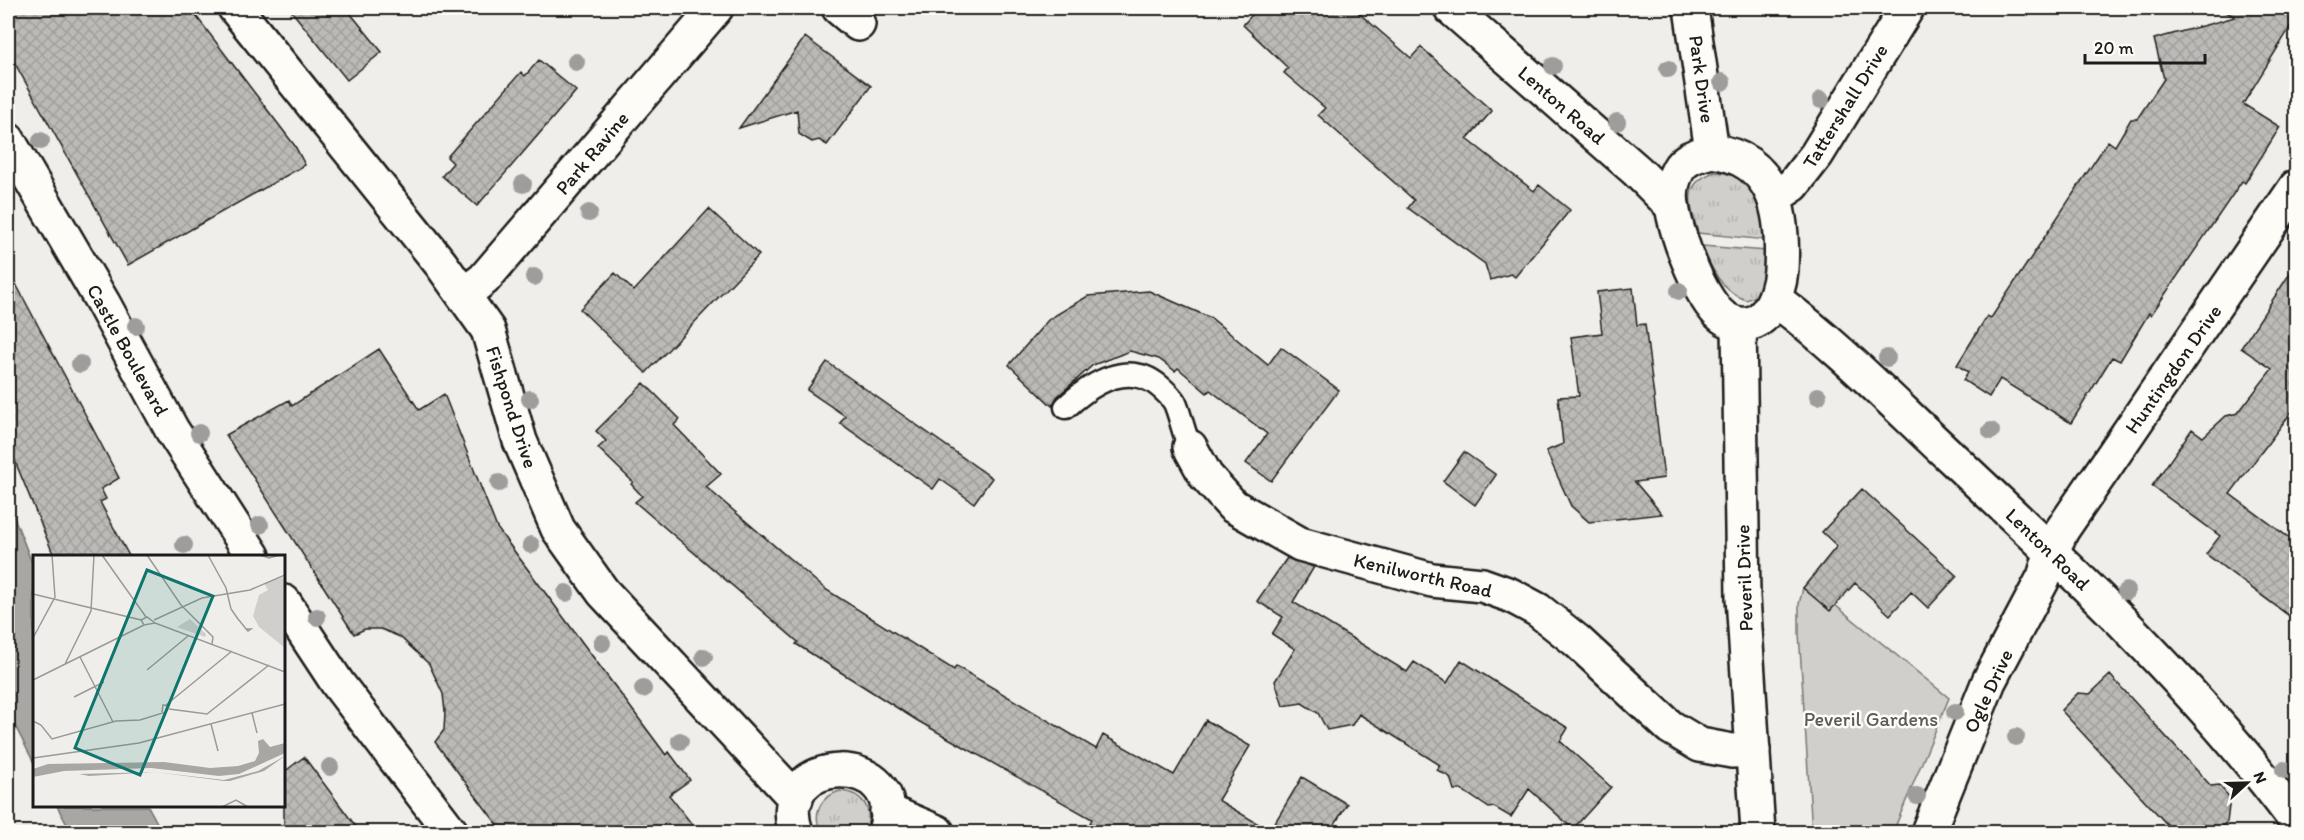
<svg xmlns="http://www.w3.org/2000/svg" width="2304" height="840" font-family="Itim,sans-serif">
  <defs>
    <pattern id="grass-tufts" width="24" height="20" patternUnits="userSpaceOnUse" patternTransform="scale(1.5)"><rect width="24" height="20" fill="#d0cfcc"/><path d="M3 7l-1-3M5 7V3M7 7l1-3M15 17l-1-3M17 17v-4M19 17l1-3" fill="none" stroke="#b2b1af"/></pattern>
    <pattern id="building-cross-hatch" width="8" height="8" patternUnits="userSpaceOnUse" patternTransform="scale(1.5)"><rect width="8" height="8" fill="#bbbab6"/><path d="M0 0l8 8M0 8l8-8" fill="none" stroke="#a09f9c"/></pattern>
  </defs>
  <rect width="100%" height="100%" fill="#f0eeea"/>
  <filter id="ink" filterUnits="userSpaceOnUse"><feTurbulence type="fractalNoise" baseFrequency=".0167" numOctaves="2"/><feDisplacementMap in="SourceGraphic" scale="12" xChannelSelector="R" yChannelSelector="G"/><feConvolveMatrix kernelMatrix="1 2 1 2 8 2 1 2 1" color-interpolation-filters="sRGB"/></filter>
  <g filter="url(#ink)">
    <path fill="url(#grass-tufts)" stroke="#767674" stroke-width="1.5" d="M1715,172C1758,174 1760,205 1766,240L1698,233C1690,205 1681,183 1715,172Z
      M1702,246L1767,251L1769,269L1760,295L1746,300C1721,291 1712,269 1702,246Z
      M840,791C864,793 874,810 865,832H821C812,813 820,797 840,791Z"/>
    <path fill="#d0cfcc" stroke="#767674" stroke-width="1.5" d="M1803,588L1830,610L1835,605L1949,698L1893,832H1812L1799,633V604Z"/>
    <path fill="#a8a7a3" stroke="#706f6d" stroke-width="1.5" d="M8,502L34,568V763L8,712Z
      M57,806H148L162,832H71Z"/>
    <path fill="url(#building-cross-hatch)" stroke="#1c1c1c" stroke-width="1.5" d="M8,8H190L295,146L305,165L128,265L8,51Z
      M289,8H346L382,52L347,80Z
      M1258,8H1353L1411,58L1421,47L1492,111L1467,139L1534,191L1539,185L1570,210L1515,277L1511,274L1490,280L1485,264L1408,208L1414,200L1318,115L1325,108L1284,73L1288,68L1243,25Z
      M2219,8H2296V18L2243,104L2280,127L2245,183L2242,181L2151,315L2149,313L2120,361L2112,357L2071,423L2000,379L1989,397L1963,380L1968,372L1957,365L1987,316L1991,318L2108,141L2115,146L2131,119H2137L2164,79L2154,39L2235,17Z
      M805,37L871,86L827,145L819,140L812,142L799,134L797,110L739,128Z
      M539,60L576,91L477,206L442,176L453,163L447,157L521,72L525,76Z
      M709,209L759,255L646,373L580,309L615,273L634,291Z
      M2296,264V406L2230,494L2296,543V621L2206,554L2220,536L2152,486L2192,429L2203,437L2226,416L2238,413L2272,369L2241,348Z
      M8,269L119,478L101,489L106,499L100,502L129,556H54L8,444Z
      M1633,288L1637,325L1645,324L1664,478L1635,482L1662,514L1589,522L1571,506L1546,451L1563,444L1558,397L1579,396L1571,337L1602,333L1597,292Z
      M1149,291L1211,318L1268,365L1281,347L1339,390L1271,481L1246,463L1267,434L1210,390L1207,393L1178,368L1175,371L1159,359L1130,351L1093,365L1057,397L1052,406L1009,365L1049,319L1088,296Z
      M379,349L419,410L444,394L497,528L666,755L669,752L690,780L669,795L698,832H503L435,742L444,730L445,712L443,694L429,664L400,637L381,629H365L354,634L226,435L289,400L292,406Z
      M827,362L992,478L974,503L940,479L933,489L840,423L845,416L807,390Z
      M644,383L680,419L674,425L721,474L706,487L825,589L954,670L956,666L1096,749L1103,735L1174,775L1206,720L1250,746L1218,800L1270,831L1302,777L1347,804L1330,832H1107L1090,823L1092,819L918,721L796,644L798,642L635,502L642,496L631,484L633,482L598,448L606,441L596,431Z
      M1464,452L1496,475L1475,505L1443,481Z
      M1862,489L1957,576L1928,608L1911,592L1890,615L1855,583L1830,611L1803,588L1837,546L1822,532Z
      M1287,558L1314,567L1293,602L1407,672L1414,662L1447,683L1461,660L1568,728L1560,741L1611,787L1573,829L1529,789L1511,817L1494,807L1489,808L1462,790H1454L1450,777L1437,770L1440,765L1359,714L1352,725L1327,730L1318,713L1302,703L1283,706L1275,681L1295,649L1272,634L1283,617L1257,601Z
      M2110,675L2211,786L2219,785L2230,798L2227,822L2215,832H2174L2061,710L2078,693L2090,694Z
      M304,757L360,832H284V772Z"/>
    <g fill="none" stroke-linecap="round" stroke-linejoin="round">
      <defs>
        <path id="lane" d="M1066,407C1092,383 1128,360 1159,386C1165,391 1171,396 1175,403C1181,417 1183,432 1190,447"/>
        <path id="street" d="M235,8L441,264L488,330L520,441L558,529L603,592L796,799
          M839,8L858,24
          M1451,8L1637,171L1672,206
          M1775,197L1793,185L1817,154L1907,8
          M463,295L484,279L716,8
          M1190,447L1206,476L1233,506L1300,544L1432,580L1482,585L1510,595L1538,610L1577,641L1670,727L1700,745L1732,751L1753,750
          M887,811L937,832
          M796,832C768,752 911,749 885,832
          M1928,832L1989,681L2044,577L2052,551L2062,530L2296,187"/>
        <path id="secondary" d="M1691,8L1712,151
          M1712,151C1777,159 1784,216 1781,270C1779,298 1762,339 1726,319C1702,306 1675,232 1672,205C1670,193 1672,181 1678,170C1685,157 1699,155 1712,151Z
          M1776,300C1839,347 1894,404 1951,457C2073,571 2197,688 2296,821
          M1739,324L1743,597L1758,832"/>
        <path id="primary" d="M8,140L103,303L172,430L253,556
          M284,602L338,684L451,832"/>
      </defs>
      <use href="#lane" stroke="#1c1c1c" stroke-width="27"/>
      <use href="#street" stroke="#1c1c1c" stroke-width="38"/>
      <use href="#secondary" stroke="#1c1c1c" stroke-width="38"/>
      <use href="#primary" stroke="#1c1c1c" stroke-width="38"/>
      <use href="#lane" stroke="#fdfcf7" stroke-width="22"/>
      <use href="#street" stroke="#fdfcf7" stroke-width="33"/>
      <use href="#secondary" stroke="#fdfcf7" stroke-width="33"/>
      <use href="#primary" stroke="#fdfcf7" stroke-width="33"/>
    </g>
    <g fill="#9e9d9b">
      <circle cx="576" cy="62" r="9"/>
      <circle cx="1553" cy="66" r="9"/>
      <circle cx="1668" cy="69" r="9"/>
      <circle cx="1722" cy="82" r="9"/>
      <circle cx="1821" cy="100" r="9"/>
      <circle cx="1617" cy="122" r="9"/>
      <circle cx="41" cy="141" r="9"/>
      <circle cx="523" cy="184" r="9"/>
      <circle cx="589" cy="213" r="9"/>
      <circle cx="534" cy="277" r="9"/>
      <circle cx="1679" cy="291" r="9"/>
      <circle cx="136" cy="326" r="9"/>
      <circle cx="1887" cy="358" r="9"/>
      <circle cx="80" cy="364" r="9"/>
      <circle cx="1818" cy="396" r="9"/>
      <circle cx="530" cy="399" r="9"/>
      <circle cx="1991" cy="431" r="9"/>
      <circle cx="199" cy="433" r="9"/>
      <circle cx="499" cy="483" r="9"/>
      <circle cx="260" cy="525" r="9"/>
      <circle cx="184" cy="545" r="9"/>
      <circle cx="531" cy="545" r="9"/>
      <circle cx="2126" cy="591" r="9"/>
      <circle cx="566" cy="593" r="9"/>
      <circle cx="317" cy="617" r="9"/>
      <circle cx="602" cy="643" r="9"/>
      <circle cx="704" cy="657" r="9"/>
      <circle cx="643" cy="689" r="9"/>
      <circle cx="1955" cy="712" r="9"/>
      <circle cx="2016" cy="737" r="9"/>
      <circle cx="680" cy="741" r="9"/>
      <circle cx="330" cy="767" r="9"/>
      <circle cx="2284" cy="770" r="9"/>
      <circle cx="1917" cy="796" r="9"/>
    </g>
  </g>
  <g text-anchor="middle" stroke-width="5" stroke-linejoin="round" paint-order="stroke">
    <g font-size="20" fill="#1c1c1c" stroke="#fdfcf7">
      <text transform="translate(1702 79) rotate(82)" y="7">Park Drive</text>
      <text transform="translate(1562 105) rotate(41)" y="7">Lenton Road</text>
      <text transform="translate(1845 106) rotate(-58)" y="7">Tattershall Drive</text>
      <text transform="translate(592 153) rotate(-50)" y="7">Park Ravine</text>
      <text transform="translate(128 350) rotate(61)" y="7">Castle Boulevard</text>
      <text transform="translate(2173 369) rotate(-55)" y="7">Huntingdon Drive</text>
      <text transform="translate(512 407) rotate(72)" y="7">Fishpond Drive</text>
      <text transform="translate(2048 549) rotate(44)" y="7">Lenton Road</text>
      <text transform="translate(1423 575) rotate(13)" y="7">Kenilworth Road</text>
      <text transform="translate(1744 578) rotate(-92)" y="7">Peveril Drive</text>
      <text transform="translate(1988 691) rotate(-65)" y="7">Ogle Drive</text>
    </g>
    <g font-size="20" fill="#5b5b5a" stroke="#fdfcf7">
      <text x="1871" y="726">Peveril Gardens</text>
    </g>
  </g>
  <g transform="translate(33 555)">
    <rect width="252" height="252" fill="#f0eeea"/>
    <path d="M252,22V93L226,72L220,61L226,40L235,35L231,28ZM157,64L173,79L172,82L144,72Z" fill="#d0cfcc"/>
    <path d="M230,184L237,192L252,188V198L206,219L186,221L118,213L31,216L0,222V214L15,209L131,207L177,213L205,211L222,206L226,198L225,186ZM252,201L231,216L197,226H191L122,217L56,221L46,219L122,217L191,225L225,216Z" fill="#a8a7a3"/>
    <path fill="none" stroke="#9b9a98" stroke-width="1.5" d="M69,0L113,62M114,0L148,50L180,82L179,89M175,0L193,33L198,54L205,64L210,70L213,74L215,76L218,74H213M227,0L236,3L247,0M0,39L108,65L111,70L122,68L114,62L108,65M121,65L169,43L217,35L252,20M122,68L252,117M0,83L22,42L19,0M47,102L80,167M32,109L58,56L61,0M114,115L155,81M0,125L111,70M41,142L71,127M133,150L199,96M136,154L174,159L236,110M219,158L224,178M0,166L8,170L19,184L83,166L107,165L133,157L135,151L130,150L129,157M178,169L185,196M0,203L106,188L252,149M189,252L203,245L215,252"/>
    <path fill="#0f766e" fill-opacity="0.15" stroke="#0f766e" stroke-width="3" d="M114,15L180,41L107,220L42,193Z"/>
    <rect width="252" height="252" fill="none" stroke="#1c1c1c" stroke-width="3"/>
  </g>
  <rect width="2304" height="840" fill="none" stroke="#fdfcf7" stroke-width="30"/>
  <rect x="15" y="15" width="2274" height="810" fill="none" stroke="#1c1c1c" stroke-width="2" filter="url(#ink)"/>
  <g transform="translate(2247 783) rotate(68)" stroke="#fdfcf7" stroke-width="4.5" paint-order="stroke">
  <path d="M0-4.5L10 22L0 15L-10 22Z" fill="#1c1c1c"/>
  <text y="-9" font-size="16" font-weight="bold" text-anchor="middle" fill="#1c1c1c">N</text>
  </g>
  <path d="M2085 54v9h120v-9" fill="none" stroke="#1c1c1c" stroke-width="3"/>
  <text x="2094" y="54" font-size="18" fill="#1c1c1c" stroke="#fdfcf7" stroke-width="4.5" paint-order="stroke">20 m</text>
</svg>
